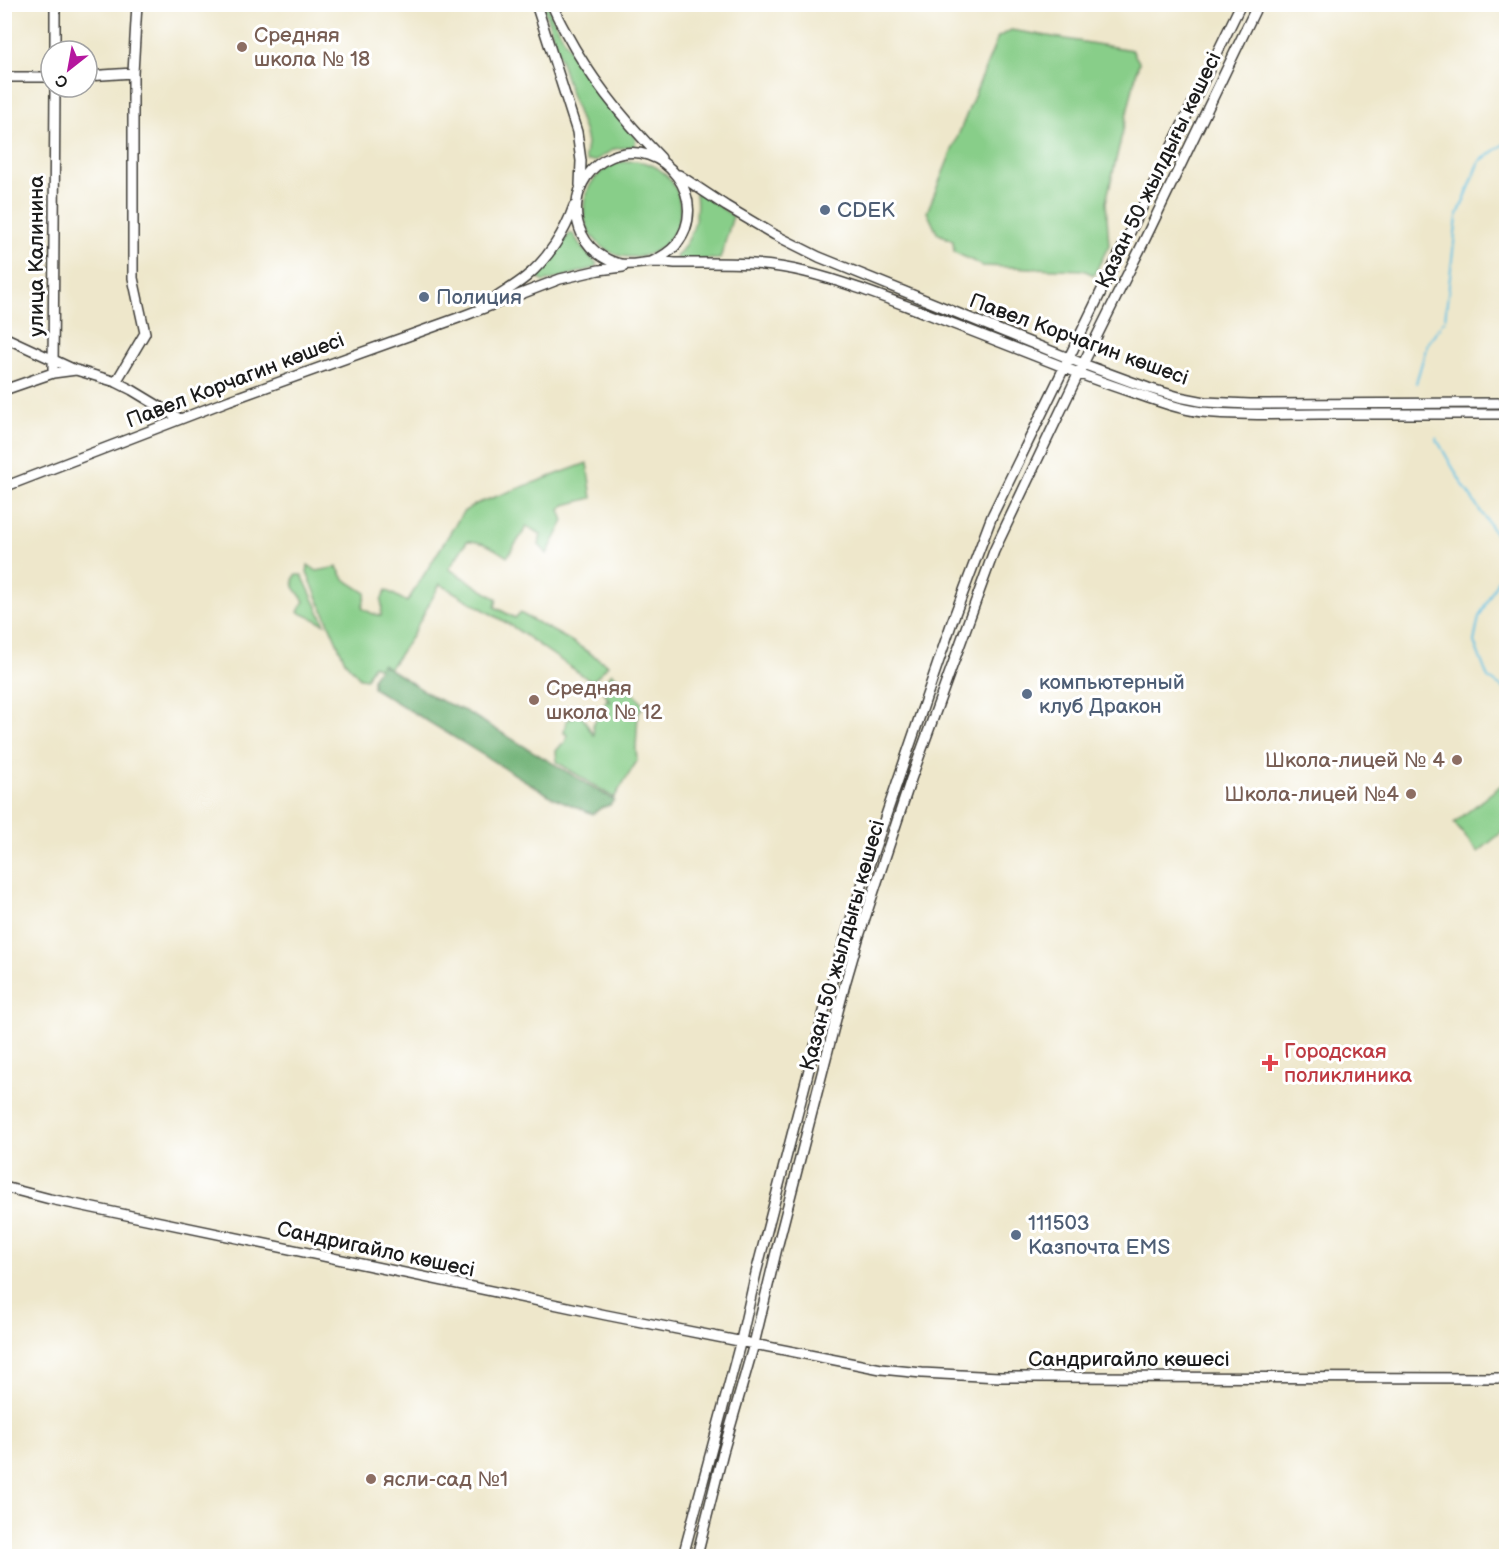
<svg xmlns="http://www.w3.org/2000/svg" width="1511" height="1561" font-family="'Balsamiq Sans',sans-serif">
  <rect width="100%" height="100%" fill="#fff"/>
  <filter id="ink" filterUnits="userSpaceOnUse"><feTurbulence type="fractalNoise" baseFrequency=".0167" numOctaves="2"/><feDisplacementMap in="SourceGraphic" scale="12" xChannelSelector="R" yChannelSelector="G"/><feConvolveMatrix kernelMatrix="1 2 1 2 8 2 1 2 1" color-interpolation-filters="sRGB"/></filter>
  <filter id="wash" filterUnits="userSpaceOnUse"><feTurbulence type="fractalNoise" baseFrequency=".008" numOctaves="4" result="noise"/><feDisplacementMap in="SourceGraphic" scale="24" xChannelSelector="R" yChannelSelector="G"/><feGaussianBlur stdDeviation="1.35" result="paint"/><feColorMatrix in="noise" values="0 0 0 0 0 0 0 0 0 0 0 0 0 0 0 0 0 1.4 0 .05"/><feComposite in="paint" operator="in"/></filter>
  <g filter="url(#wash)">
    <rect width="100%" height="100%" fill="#eee7cb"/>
    <path fill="#88ce89" stroke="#527552" stroke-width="1.5" d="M543,5H547C568,55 602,97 636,138L635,146L614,149L595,161H587L585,157L587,144L585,133L573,100Z
      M1011,30L1132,50L1139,62L1106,202L1109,245L1094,275L1083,270L983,266L954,252L953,241L937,233L927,212L998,37Z
      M584 209a48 48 0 1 1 96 0a48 48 0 1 1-96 0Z
      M696,193L701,194L733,216L720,259L678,260L676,257C693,238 699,218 696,193Z
      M571,233L574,235L582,248L597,264L595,268L544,282L538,278C541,270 549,265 554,258C560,250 563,239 571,233Z
      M587,463L592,498L565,505L560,510L564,521L547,554L539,545L541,534L526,526L523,533L507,557C494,548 483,541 467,541L449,569L497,599L495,607L515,618L520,613L571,641L608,665L595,679L589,680L510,625L440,584L410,639L387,672L373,665L366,679L360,678L345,661L307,573L308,565L317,571L337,567L344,579L366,593L362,608L371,613L381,616L382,605L381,601L386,590L407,602L463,512L476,504Z
      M296,575H302L325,624L298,612L304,601L294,587L293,580Z
      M612,673L631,690L644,705L638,714L636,748L637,761L614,798L557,762L556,751L562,744H564L568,735L564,733L566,721L577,715L582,716L593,735H594L593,725L607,699L611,703L603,691L604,683Z
      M1506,781V829L1478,852L1454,823Z"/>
    <path fill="#6eb175" stroke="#456648" stroke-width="1.5" d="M382,664L435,698L467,712L614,800L610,805L601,808L593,814L552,797L373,688V677Z"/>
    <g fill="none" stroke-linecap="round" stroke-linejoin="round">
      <path stroke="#67c3e5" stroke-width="2" d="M1416,383L1427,345L1445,319L1457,217L1480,161L1506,143
        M1436,438L1461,482L1499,539L1503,570L1479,617L1474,642L1488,678L1506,690"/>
    </g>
  </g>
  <g filter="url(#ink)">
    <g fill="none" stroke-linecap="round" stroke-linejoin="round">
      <defs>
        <path id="minor" d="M536,4L577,132L581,161L580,185
          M552,4C556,15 561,24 566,33C591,80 625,121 661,158
          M55,51V4
          M87,76L133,73
          M4,77H51
          M679,175L726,206L775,235L819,257L1083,364L1148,388L1179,397L1205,402L1250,404L1506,403
          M651,262C660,258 669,253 676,245C712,201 664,135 611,157C569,174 564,234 603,257C621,268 631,264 651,262C659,262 667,262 675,263C719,263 763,261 805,272C846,282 888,299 928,314C973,332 1017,349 1061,366C1084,376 1107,384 1131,392C1154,400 1178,409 1202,412C1241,416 1281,414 1320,414C1382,414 1444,414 1506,414
          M491,301C502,293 515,286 526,277C548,259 565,232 574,206
          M4,337L73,369
          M53,373L55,87
          M116,382L145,333L133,278V73L137,4
          M4,390L53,373L76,370L116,382L132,390L180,419
          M4,487L230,400L458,318L560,279L599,270L623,267
          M4,1187L50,1199L606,1315L881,1369L922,1373L999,1377L1506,1378
          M683,1556L741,1340L756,1273L832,981L855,906L952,622L992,516L1241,4
          M697,1556L723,1452L754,1344L777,1248L845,984L859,936L911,779L994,551L1083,364L1145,239L1258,4"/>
      </defs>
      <use href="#minor" stroke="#3c3a36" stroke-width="12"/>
      <use href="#minor" stroke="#fff" stroke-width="9"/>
    </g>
  </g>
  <g fill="#8d6e63" stroke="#fff" stroke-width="2">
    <circle cx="242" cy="47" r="6"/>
    <circle cx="534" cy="700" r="6"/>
    <circle cx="1457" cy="760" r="6"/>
    <circle cx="1411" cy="794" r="6"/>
    <circle cx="371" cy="1479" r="6"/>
  </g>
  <g fill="#5c6f8a" stroke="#fff" stroke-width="2">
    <circle cx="825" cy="210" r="6"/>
    <circle cx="424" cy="297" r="6"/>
    <circle cx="1027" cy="694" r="6"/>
    <circle cx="1016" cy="1235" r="6"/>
  </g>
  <path fill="#e0444e" stroke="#fff" stroke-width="2" d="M1267 1054h6v6h6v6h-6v6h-6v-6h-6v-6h6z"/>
  <g text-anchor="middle" stroke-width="6" stroke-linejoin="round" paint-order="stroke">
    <g font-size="21" fill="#785e54" stroke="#fff" text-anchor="start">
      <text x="254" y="42">Средняя<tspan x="254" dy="24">школа № 18</tspan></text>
      <text x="546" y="695">Средняя<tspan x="546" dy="24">школа № 12</tspan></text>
      <text x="1445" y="767" text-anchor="end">Школа-лицей № 4</text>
      <text x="1399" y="801" text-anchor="end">Школа-лицей №4</text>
      <text x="383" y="1486">ясли-сад №1</text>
    </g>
    <g font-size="21" fill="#1c1c1c" stroke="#fff">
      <text transform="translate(1158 170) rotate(-64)" y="7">Қазан 50 жылдығы көшесі</text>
      <text transform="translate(36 256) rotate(-90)" y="7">улица Калинина</text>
      <text transform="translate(1079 339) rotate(20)" y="7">Павел Корчагин көшесі</text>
      <text transform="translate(235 380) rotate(-21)" y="7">Павел Корчагин көшесі</text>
      <text transform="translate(842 945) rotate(-74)" y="7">Қазан 50 жылдығы көшесі</text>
      <text transform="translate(376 1249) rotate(12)" y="7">Сандригайло көшесі</text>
      <text x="1129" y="1366">Сандригайло көшесі</text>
    </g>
    <g font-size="21" fill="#4e5e75" stroke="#fff" text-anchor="start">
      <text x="837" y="217">CDEK</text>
      <text x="436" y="304">Полиция</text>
      <text x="1039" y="689">компьютерный<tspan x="1039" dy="24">клуб Дракон</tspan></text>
      <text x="1028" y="1230">111503<tspan x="1028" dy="24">Казпочта EMS</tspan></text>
    </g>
    <g font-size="21" fill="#be3a42" stroke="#fff" text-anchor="start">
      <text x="1284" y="1058">Городская<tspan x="1284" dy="24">поликлиника</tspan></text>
    </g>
  </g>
  <rect width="1511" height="1561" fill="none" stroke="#fff" stroke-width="24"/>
  <g transform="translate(69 69) rotate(211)"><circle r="28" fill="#ffffff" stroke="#a4a4a4" stroke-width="1.5"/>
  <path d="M0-4.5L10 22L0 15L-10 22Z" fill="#b5179e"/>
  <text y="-9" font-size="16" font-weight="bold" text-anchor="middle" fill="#1c1c1c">С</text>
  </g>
</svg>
